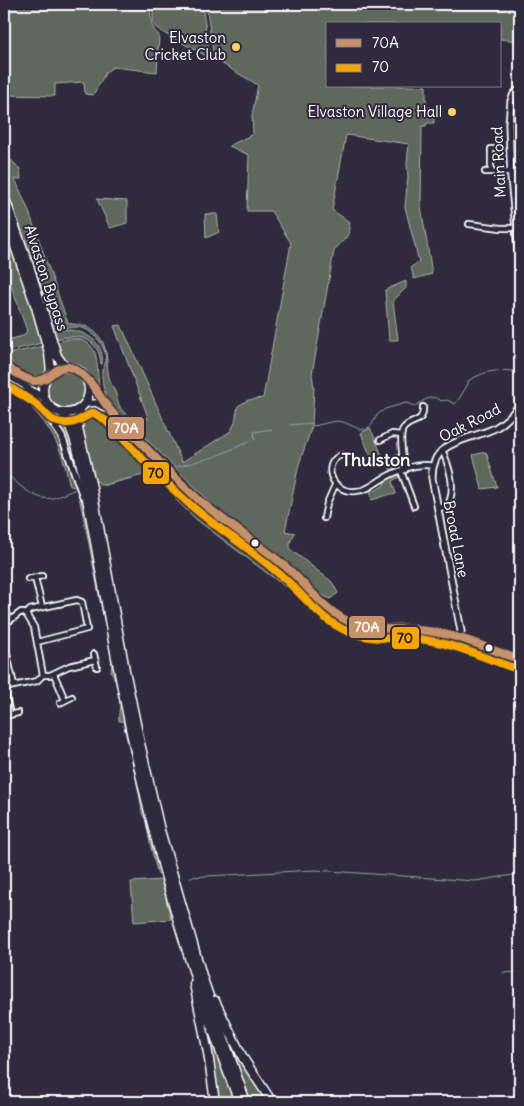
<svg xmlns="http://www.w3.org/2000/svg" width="524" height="1106" font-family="Delius,sans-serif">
  <rect width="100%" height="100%" fill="#2f2a3d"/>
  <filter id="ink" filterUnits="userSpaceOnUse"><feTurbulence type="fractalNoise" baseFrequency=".02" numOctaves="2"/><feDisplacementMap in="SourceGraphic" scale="10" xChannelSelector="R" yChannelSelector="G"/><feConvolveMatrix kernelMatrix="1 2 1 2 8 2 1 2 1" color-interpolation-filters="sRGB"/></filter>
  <g filter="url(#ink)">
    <path fill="#5e675b" stroke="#aeb3ad" d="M4,4H150C151,14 149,29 159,35L157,72L113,67L106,72L93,95L85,94L84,82L55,84V96L4,95Z
      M153,4H202L210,58L160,31V29L156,28L153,23Z
      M206,4H520V41L500,39V24H328V86H426V107L433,108L434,123H427L426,126H422L421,206L432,274L414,279L411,267L419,262L405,207L408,177L407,163L409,144L346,135L332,210L348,221C352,238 343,239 334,251L312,374L314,388L312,426L299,464L285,531L295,533L290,542V549L332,582L338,593L330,599L318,593L277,554L248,536L220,512L141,434L148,417L114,326L121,325L182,462L231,431L235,422L238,406L248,400L263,398L291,243L271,211H247L249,155L229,146L253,134L252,115L258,85L214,59Z
      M4,153L20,169L21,179H15L28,209L68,323C74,325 81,324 87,327C110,339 105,357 109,377C110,384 115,389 116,395C120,408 119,408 129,417L126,420C108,401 102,396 102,370C113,356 98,334 83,328C74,326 67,328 59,328L54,324L26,242L4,183Z
      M97,199L127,201V223L110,228Z
      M205,214H217L219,232L206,238Z
      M4,221L34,311L42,343L4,352V341L23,336L27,331L4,265Z
      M406,281V288L393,301L398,340H389L385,290Z
      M43,301L54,327C60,330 64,329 70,330C88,332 105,344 102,364H101C99,338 79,333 57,339Z
      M67,339C108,336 92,373 102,396L91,380L92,379L83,369L66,363L61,355L58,342Z
      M43,346C46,357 51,368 41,377C28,379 15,369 4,363V355Z
      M46 391a20 20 0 1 1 40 0a20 20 0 1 1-40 0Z
      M4,377L24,390L50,422L66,450L78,487L93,553L122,708L160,873L158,875C153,857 149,840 146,822C146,818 142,816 142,812C138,781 129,751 123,721H119C118,714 120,710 120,704C120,695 116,679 111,672C114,657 105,626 102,610C94,571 87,531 78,492L76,487L70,486C67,474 64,460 59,448C48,422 25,399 4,382Z
      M36,395L46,409L62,419L72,441L78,467H76L68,446Z
      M94,405L103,410L123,427L192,496L224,524L287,572L324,608L321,612L308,604L197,520L176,500L172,490L173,485L159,471L103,485L96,481L95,485C90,466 77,432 82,414C84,408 88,406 94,405Z
      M370,428C376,439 379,450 384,460L400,454L401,468L392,472L386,462L375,467L361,433Z
      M486,452L497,487L482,489L473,455Z
      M398,475L401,476L392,481L396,494L392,495L391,494L372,500L370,488L372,487L375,491L384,485L385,480Z
      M161,880L171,919L134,922L131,882Z
      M201,1002L236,1102H217Z
      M223,1028L250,1076L269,1102H248Z"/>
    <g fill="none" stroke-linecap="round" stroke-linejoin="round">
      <path stroke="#94a3ad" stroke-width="1" d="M290,425L311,423L314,426C340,420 336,418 361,430L365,429
        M367,428L371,426L377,415L385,409L406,403L415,406C423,401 433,393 441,401L447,400L455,404L457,402L468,384V381C486,370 499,369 520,372
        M172,468L214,457L255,439L254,432L272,429
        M4,472C17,482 34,502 53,498C60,496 68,492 76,489
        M98,485H106L162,470
        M190,877L315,870L475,881L520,874
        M503,973L515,972"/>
      <defs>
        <path id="street" d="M485,172H511
          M491,172V149H493
          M511,178H520
          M469,224L501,228H516
          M380,440L392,434L401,435
          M342,455C321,461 330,494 356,491C367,491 375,483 384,478C397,471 418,462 433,466
          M405,470C403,462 399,436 403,429C411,418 424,425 423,407
          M401,471L414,506
          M438,509L448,505C456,488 450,470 444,454
          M324,518L327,503L335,485
          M35,578L42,607
          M28,579L42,576
          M4,610L10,619
          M26,614L30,610L77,600L82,602L87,629L37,642
          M4,625L21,612L26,614L34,627L43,675L37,681L4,688
          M4,646L6,650L14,685
          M94,654L97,667
          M54,674L65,700
          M43,675H50L69,666L95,660
          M4,688L10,714
          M60,703L72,697
          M4,716L18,713"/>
        <path id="secondary" d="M520,89L514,94L511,101L509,124L511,178L520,268
          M4,366C17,374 29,383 45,379
          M4,373L44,398
          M87,381C127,432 175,480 225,521C244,537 266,550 286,566C307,584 325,612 351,622C373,631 400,626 423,630C457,634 489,649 520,660
          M22,383L40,404L62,437L83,496
          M85,404L96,403L107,409
          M460,638L461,631L432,478C431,439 469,441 495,428C506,422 513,414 520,404"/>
        <path id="highway" d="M4,196L30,269L57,356L65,367
          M4,215L36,307L49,353L51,372
          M43 390a23 23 0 1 1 46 0a23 23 0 1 1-46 0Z
          M80,409L78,428L92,488L125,670L140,743L160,830L203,979L246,1102
          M63,414C79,439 82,474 88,504C100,567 110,630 123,693C150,832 188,970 239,1102
          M194,984L208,1053L215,1102
          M215,1001L243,1058L272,1102"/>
      </defs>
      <use href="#street" stroke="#fff" stroke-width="8"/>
      <use href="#secondary" stroke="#fff" stroke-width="9"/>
      <use href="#highway" stroke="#fff" stroke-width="11"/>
      <use href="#street" stroke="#2f2a3d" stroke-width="4.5"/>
      <use href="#secondary" stroke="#2f2a3d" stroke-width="5.5"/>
      <use href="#highway" stroke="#2f2a3d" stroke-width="8"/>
      <defs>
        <path id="bus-1" d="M4,366C13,371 24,379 34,381C52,383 56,357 78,371C91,380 98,394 107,406C113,414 120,421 127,429C151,452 174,478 199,500C227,524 258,543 286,567C305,583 320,605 342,618C369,634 404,626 434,632C464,637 492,650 520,660"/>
        <path id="bus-2" d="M4,384C14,390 24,396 34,403C47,412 49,425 69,423C79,423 85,415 94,413L105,420C134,450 162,481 194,508C221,531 251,549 278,573C302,592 318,619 347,631C373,642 400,636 426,640C458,645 487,659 517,669"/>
      </defs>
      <use href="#bus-1" stroke="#2f2a3d" stroke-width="11"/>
      <use href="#bus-2" stroke="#2f2a3d" stroke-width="11"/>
      <use href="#bus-1" stroke="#c7916a" stroke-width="8"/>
      <use href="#bus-2" stroke="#f7a600" stroke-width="8"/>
    </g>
  </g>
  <g fill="#ffd166" stroke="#2f2a3d" stroke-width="2">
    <circle cx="236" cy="47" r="5"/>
    <circle cx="452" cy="112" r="5"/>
  </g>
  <g fill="#fff" stroke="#2f2a3d" stroke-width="2">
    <circle cx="255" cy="543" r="4.5"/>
    <circle cx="489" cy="648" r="4.5"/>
  </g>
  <g text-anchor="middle" stroke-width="4" stroke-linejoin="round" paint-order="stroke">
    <g font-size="15" fill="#fff" stroke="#2f2a3d" text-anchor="end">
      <text x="226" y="43">Elvaston<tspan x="226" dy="17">Cricket Club</tspan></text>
      <text x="442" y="117">Elvaston Village Hall</text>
    </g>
    <g font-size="15" fill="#fff" stroke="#2f2a3d">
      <text transform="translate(499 162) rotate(-93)" y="5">Main Road</text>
      <text transform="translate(46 278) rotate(72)" y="5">Alvaston Bypass</text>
      <text transform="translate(470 423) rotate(-27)" y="5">Oak Road</text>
      <text transform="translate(456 539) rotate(79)" y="5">Broad Lane</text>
    </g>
    <g font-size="18" font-weight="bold" fill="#fff" stroke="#2f2a3d">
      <text x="376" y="466">Thulston</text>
    </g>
  </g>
  <g stroke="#2f2a3d" stroke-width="2">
    <rect x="107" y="416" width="38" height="24" rx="5" fill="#c7916a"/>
    <rect x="142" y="461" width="28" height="24" rx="5" fill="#f7a600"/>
    <rect x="348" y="615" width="38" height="24" rx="5" fill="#c7916a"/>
    <rect x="391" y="626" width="29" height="24" rx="5" fill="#f7a600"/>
  </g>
  <g font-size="14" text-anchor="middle" font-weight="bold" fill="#fff">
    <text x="126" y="433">70A</text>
    <text x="367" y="632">70A</text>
  </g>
  <g font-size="14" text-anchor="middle" font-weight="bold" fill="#111">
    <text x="156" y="478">70</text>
    <text x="405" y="643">70</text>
  </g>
  <rect width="524" height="1106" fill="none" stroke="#2f2a3d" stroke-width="20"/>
  <rect x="10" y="10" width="504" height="1086" fill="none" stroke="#fff" stroke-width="2" filter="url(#ink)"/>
  <rect x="326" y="22" width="175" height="65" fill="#2f2a3d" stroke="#827f8b"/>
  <rect x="336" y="39" width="25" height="8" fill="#c7916a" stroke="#827f8b"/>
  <text x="372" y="48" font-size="15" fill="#ffffff">70A</text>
  <rect x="336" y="64" width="25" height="8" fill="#f7a600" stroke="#827f8b"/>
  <text x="372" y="72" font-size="15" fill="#ffffff">70</text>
</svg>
